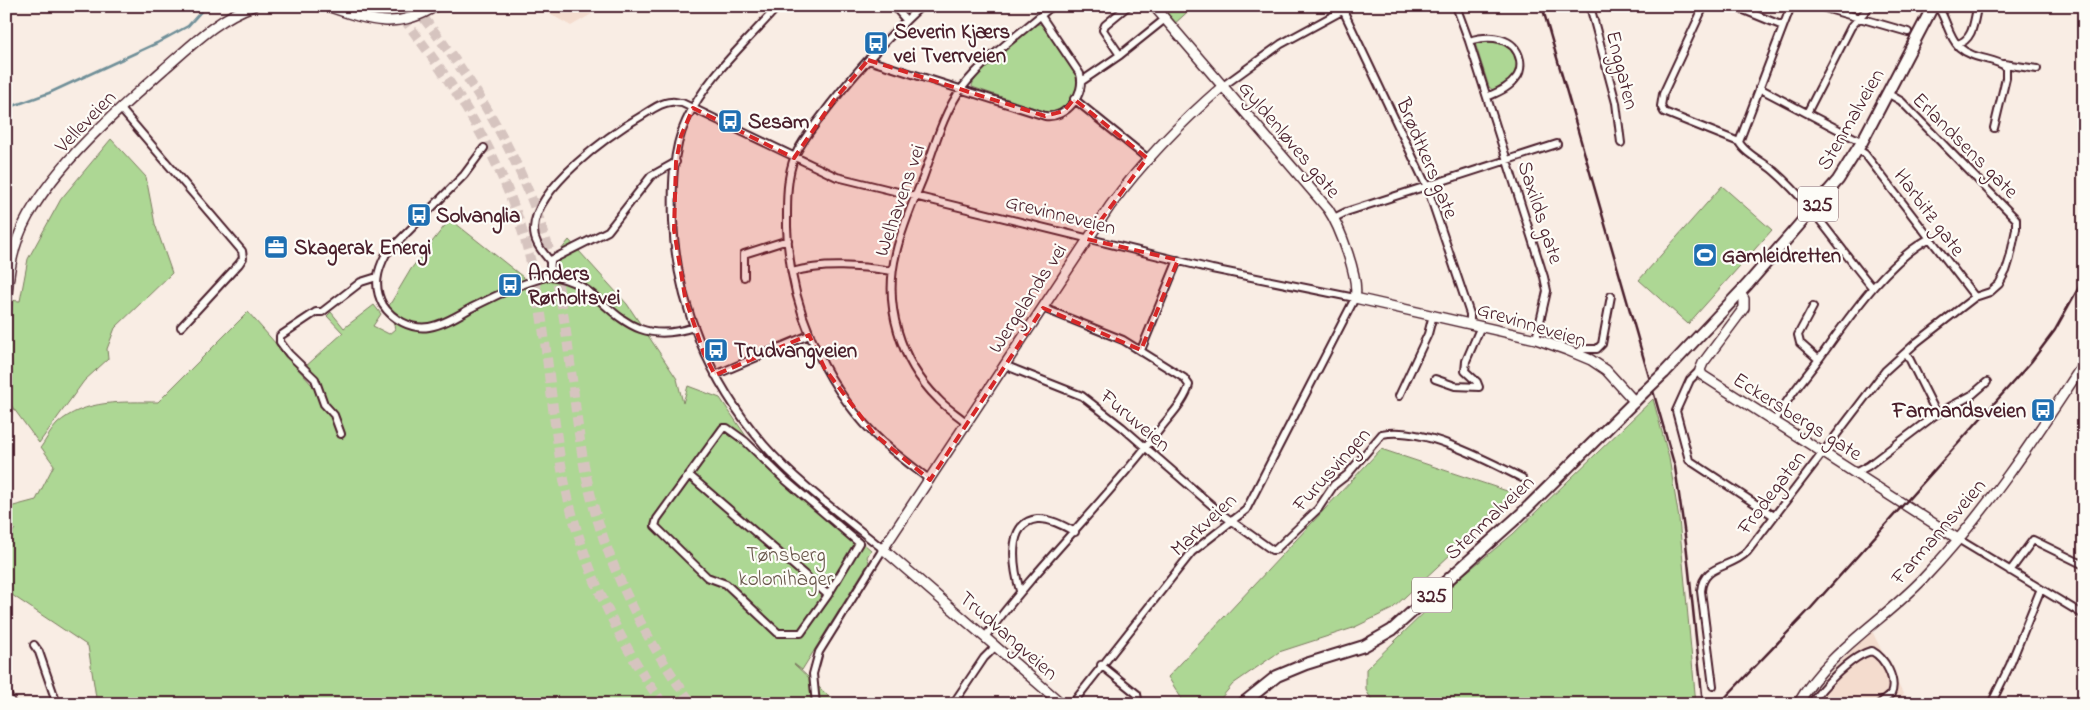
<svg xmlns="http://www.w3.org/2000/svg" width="2090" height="710" font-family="'Indie Flower',sans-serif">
  <rect width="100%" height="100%" fill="#f9ede4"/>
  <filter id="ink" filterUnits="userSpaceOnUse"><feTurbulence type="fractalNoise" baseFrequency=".02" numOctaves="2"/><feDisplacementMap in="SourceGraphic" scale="10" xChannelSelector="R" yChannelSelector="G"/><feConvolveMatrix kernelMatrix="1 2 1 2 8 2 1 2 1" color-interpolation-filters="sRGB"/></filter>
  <g filter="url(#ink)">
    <path fill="#f4dcce" d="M536,6H601L602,8L571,26Z
      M1871,629L1908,704H1809L1822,681Z"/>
    <path fill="#add794" stroke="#7c7b60" d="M1154,6H1194L1172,26Z
      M1036,24H1040L1045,28L1079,80C1076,95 1065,110 1050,113L972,87C971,73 1023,35 1036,24Z
      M1493,39C1498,41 1508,43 1512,47C1527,64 1512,87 1493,90L1489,87L1475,43L1477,40Z
      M111,139L146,177L155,224L172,273L115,328L107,349L108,359L84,381L39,443L11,405L6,347L7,300L20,301L28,259L61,199Z
      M1722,186L1772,230L1688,324L1639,280Z
      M450,219L533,285L569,240L627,304L677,379L683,403L688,386L720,398L746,436L769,462L871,550L867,557L869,562L802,670L794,664L837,704H97L88,646L6,591V540L15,529L6,522V508L36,500L54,465L41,447C46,440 51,430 57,424C84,399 124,402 158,402L248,312L312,385L321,381L305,367L343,333L327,316L331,312L344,328L374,305L381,314L373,326L389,334L395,329L389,306L411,269Z
      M1653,399L1669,458L1679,519L1696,704H1374L1366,690V669L1462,576L1513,534Z
      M1381,449L1513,493L1451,554L1392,609L1353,628L1279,652L1233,684L1216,704H1185L1168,677Z"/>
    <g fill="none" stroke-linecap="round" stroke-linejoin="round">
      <path stroke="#6f8f98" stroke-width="2.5" d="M6,112L13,106L49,93L157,43L188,26L206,6"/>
      <path stroke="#d6c4bf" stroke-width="10" stroke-dasharray="10 5" stroke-linecap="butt" d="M394,6C448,76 494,142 521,227C544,297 547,372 558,445C571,538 608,627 663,704
        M414,6C479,86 530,171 555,272C569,331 572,393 582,453C597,546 637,628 692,704"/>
      <defs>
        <path id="street" d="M778,6C746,43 707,76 686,121C672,150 672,189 673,221C676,304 710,382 764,445C798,484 843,516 883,549L819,652L813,674L816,704
          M894,6L906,20
          M921,6C884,41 850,78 820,118C811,130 801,142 795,156C786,177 787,205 787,227C789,303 821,380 874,434C891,451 911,465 930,480
          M1128,6L1105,25L1103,30L1120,55L1165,19
          M1456,6L1469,41L1544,277L1547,291L1536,339
          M1590,6L1616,103L1621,143
          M1704,6L1663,94L1661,106L1664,112L1739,142C1745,154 1764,162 1774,171C1813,205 1839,248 1872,287
          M1734,6L1783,26
          M1818,6L1908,32
          M1936,6C1945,12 1947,35 1959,47C1975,61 1994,57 2006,67V78L1994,128
          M1343,10L1427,187L1470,314V323
          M1469,41C1489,35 1515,36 1520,60C1521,66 1520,73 1516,78C1509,88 1498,92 1487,97
          M1957,44C1973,41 1974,21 1977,8
          M868,60L1045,116C1066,119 1086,94 1080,74L1041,16
          M2004,64L2037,69
          M1082,81L1120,55
          M1223,86L1281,44L1351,6
          M1759,88L1862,142
          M1074,99L1147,158
          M120,108L242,251L243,258L239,264L181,327
          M1807,113L1851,27L1870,6
          M1739,142L1791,6
          M484,148L464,175L386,254C377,271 373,287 383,305C392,319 411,330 429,327C443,325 459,315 471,308C497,295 521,283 550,276L551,260L608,231L651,176L676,162
          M1857,149L1865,154L1975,297
          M1334,218L1346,212L1557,144
          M792,272C824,263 859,266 892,271
          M744,277V254L788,240
          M1813,307L1798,335L1800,343L1818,359
          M694,327C615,353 610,282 550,276V261C542,251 533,242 534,228C536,187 610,134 643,115C651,110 662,102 671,102C674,101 678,103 682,103L837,177L1212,269L1355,298L1246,510L1192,552L1072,704
          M1141,350L1178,260
          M1906,352L1934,408L1935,415
          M1577,354L1582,349H1597L1602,344L1611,296
          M1004,365L1082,396L1122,427L1223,515L1272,550H1275L1318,509L1334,485L1347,475L1382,434C1423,426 1486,460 1522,478
          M1700,370L1690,380L1676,411L1689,460L1774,516
          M715,375L809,335
          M1435,379L1455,386L1479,387L1477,382L1465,371L1466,361L1481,326
          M1399,396L1428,334L1433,315
          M1775,421C1786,399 1804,379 1819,359C1848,319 1886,262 1930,238
          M967,423C958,415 946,408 938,399C900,361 883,305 896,253C902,227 913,202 923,178C934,148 943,113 962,88C987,56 1022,32 1052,6
          M723,428H727L745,441L783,478L859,543L828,595L801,633H778L726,584L707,577L655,526L657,519Z
          M341,434L334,415L324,404L315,379L289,354L280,342V336L316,312H322L361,282L377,277
          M1855,473L1868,466L1935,415L1972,395L1987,382
          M689,475L828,595
          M1958,539L2084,615
          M2010,571L2033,540L2084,565
          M1020,591C1014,570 1005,523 1037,519C1050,518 1064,526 1075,532
          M985,637C1039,564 1105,502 1160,429C1169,417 1186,400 1189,385L1184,378L1123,340L1043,308
          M34,645L39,652L57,704
          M1101,665L1137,694L1139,704
          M1713,686L1701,591C1703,564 1730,569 1747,552L1885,371L1917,342L1975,297L1990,292L1999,284L2006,271L2010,258L2016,229V219L1901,101L1887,93
          M6,691L12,704
          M953,704L984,658L996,646
          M1811,704C1821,688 1853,654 1872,651C1885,658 1897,680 1891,694L1879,704
          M1991,704L2010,665L2040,591"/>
        <path id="secondary" d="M327,6C368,20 397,31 436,6
          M1154,6L1328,209C1339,225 1360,279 1355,298L1536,339L1567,350L1591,360L1606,370L1635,402
          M1740,293L1744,299V308L1703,363L1700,370L1702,375L1958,539
          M6,307C8,275 12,244 28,216C62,158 115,113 164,69C192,45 218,18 253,6
          M1062,704L883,549L1110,206C1143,161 1180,123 1223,86
          M1798,704C1827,652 1883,621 1923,579C1985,514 2035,438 2084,363"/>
        <path id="primary" d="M1664,373L1747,285L1838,180L1862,142L1933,6
          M1242,704L1277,676L1306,664L1364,646L1392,630L1520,515L1642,394"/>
      </defs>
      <use href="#street" stroke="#4a1f2b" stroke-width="10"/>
      <use href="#secondary" stroke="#4a1f2b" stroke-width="12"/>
      <use href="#primary" stroke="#4a1f2b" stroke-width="14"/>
      <use href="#street" stroke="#fdfcf7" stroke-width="6"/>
      <use href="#secondary" stroke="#fdfcf7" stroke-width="9"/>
      <use href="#primary" stroke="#fdfcf7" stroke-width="10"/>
      <path stroke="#4a1f2b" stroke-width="2.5" d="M1542,6L1675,467L1686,543L1703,704
        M1719,704L1811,608L2031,362L2055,330L2084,278"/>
      <defs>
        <path id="primary-bridge" d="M1642,394L1664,373"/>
      </defs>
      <use href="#primary-bridge" stroke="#4a1f2b" stroke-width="14" stroke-linecap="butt"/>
      <use href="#primary-bridge" stroke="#fdfcf7" stroke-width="10"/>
    </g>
  </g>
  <path fill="#d62828" fill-opacity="0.2" stroke="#d62828" stroke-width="4" stroke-dasharray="10 6" stroke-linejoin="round" d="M868,60L1045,116L1064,111L1074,99L1147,158L1087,239L1178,260L1141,350L1043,308L930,480L874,434L825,369L809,335L715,375L704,354L685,297L674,230L676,162L681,136L693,108L794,158L834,100Z"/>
  <defs>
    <symbol id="bus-square" viewBox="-11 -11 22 22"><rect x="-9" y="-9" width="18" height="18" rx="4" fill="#1f6fb2" stroke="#fdfcf7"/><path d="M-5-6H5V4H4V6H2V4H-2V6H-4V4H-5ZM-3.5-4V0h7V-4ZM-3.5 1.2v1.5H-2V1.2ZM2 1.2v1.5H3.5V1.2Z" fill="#fff"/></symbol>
    <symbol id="office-square" viewBox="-11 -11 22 22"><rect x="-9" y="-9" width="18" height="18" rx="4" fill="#1f6fb2" stroke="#fdfcf7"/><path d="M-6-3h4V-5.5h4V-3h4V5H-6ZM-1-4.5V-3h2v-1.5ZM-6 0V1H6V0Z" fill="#fff"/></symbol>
    <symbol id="stadium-square" viewBox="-11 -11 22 22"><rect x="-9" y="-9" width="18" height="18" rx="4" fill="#1f6fb2" stroke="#fdfcf7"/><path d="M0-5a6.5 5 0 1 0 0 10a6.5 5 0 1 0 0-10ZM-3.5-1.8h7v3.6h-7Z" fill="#fff"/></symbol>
  </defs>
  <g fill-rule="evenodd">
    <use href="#bus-square" x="862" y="29" width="28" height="28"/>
    <use href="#bus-square" x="716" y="107" width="28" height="28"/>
    <use href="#bus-square" x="405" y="201" width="28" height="28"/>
    <use href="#office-square" x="262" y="233" width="28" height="28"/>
    <use href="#stadium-square" x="1691" y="241" width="28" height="28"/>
    <use href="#bus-square" x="496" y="271" width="28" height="28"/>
    <use href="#bus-square" x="702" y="336" width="28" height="28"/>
    <use href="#bus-square" x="2029" y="396" width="28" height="28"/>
  </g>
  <g text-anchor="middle" stroke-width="4.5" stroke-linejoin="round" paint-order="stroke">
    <g fill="#fdfcf7" stroke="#806168" stroke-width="1">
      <rect x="1798" y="186.5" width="40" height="35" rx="4"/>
      <rect x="1412" y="577.5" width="40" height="35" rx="4"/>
    </g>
    <g font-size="20" font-weight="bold" fill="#4a1f2b">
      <text x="1818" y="211">325</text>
      <text x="1432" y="602">325</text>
    </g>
    <g font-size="21" font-weight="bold" fill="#4a1f2b" stroke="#fdfcf7" text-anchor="start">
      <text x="894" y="38">Severin Kjærs<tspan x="894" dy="24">vei Tverrveien</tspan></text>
      <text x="748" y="128">Sesam</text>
      <text x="436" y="222">Solvanglia</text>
      <text x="294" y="254">Skagerak Energi</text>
      <text x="1722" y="262">Gamleidretten</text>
      <text x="528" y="280">Anders<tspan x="528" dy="24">Rørholtsvei</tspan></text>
      <text x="734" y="357">Trudvangveien</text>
      <text x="2026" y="417" text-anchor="end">Farmandsveien</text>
    </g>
    <g font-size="21" fill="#4a1f2b" stroke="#fdfcf7">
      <text transform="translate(1623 70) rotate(76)" y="7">Enggaten</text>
      <text transform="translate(1850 119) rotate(-60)" y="7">Stenmalveien</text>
      <text transform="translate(85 121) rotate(-46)" y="7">Velleveien</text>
      <text transform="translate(1290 139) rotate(50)" y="7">Gyldenløves gate</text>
      <text transform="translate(1966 145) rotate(45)" y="7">Erlandsens gate</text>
      <text transform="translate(1428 158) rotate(67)" y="7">Brødtkers gate</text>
      <text transform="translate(899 200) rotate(-71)" y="7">Welhavens vei</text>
      <text transform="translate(1541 212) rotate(72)" y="7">Saxilds gate</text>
      <text transform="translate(1930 212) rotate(53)" y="7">Harbitz gate</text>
      <text transform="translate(1061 214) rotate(14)" y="7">Grevinneveien</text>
      <text transform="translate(1027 298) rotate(-57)" y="7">Wergelands vei</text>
      <text transform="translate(1532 324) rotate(17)" y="7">Grevinneveien</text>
      <text transform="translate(1798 416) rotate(32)" y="7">Eckersbergs gate</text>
      <text transform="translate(1136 420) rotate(40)" y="7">Furuveien</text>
      <text transform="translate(1331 469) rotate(-48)" y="7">Furusvingen</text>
      <text transform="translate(1771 492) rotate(-53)" y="7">Frodegaten</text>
      <text transform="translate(1489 517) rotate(-43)" y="7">Stenmalveien</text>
      <text transform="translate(1203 524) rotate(-43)" y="7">Markveien</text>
      <text transform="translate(1938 531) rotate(-49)" y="7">Farmannsveien</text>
      <text transform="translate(1009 635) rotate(41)" y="7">Trudvangveien</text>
    </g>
    <g font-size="21" fill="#68564a" stroke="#fdfcf7">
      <text x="786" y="561">Tønsberg<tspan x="786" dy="24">kolonihager</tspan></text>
    </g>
  </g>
  <rect width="2090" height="710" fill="none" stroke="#fdfcf7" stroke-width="25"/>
  <rect x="12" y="12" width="2065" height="685" fill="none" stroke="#4a1f2b" stroke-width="2" filter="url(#ink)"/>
</svg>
